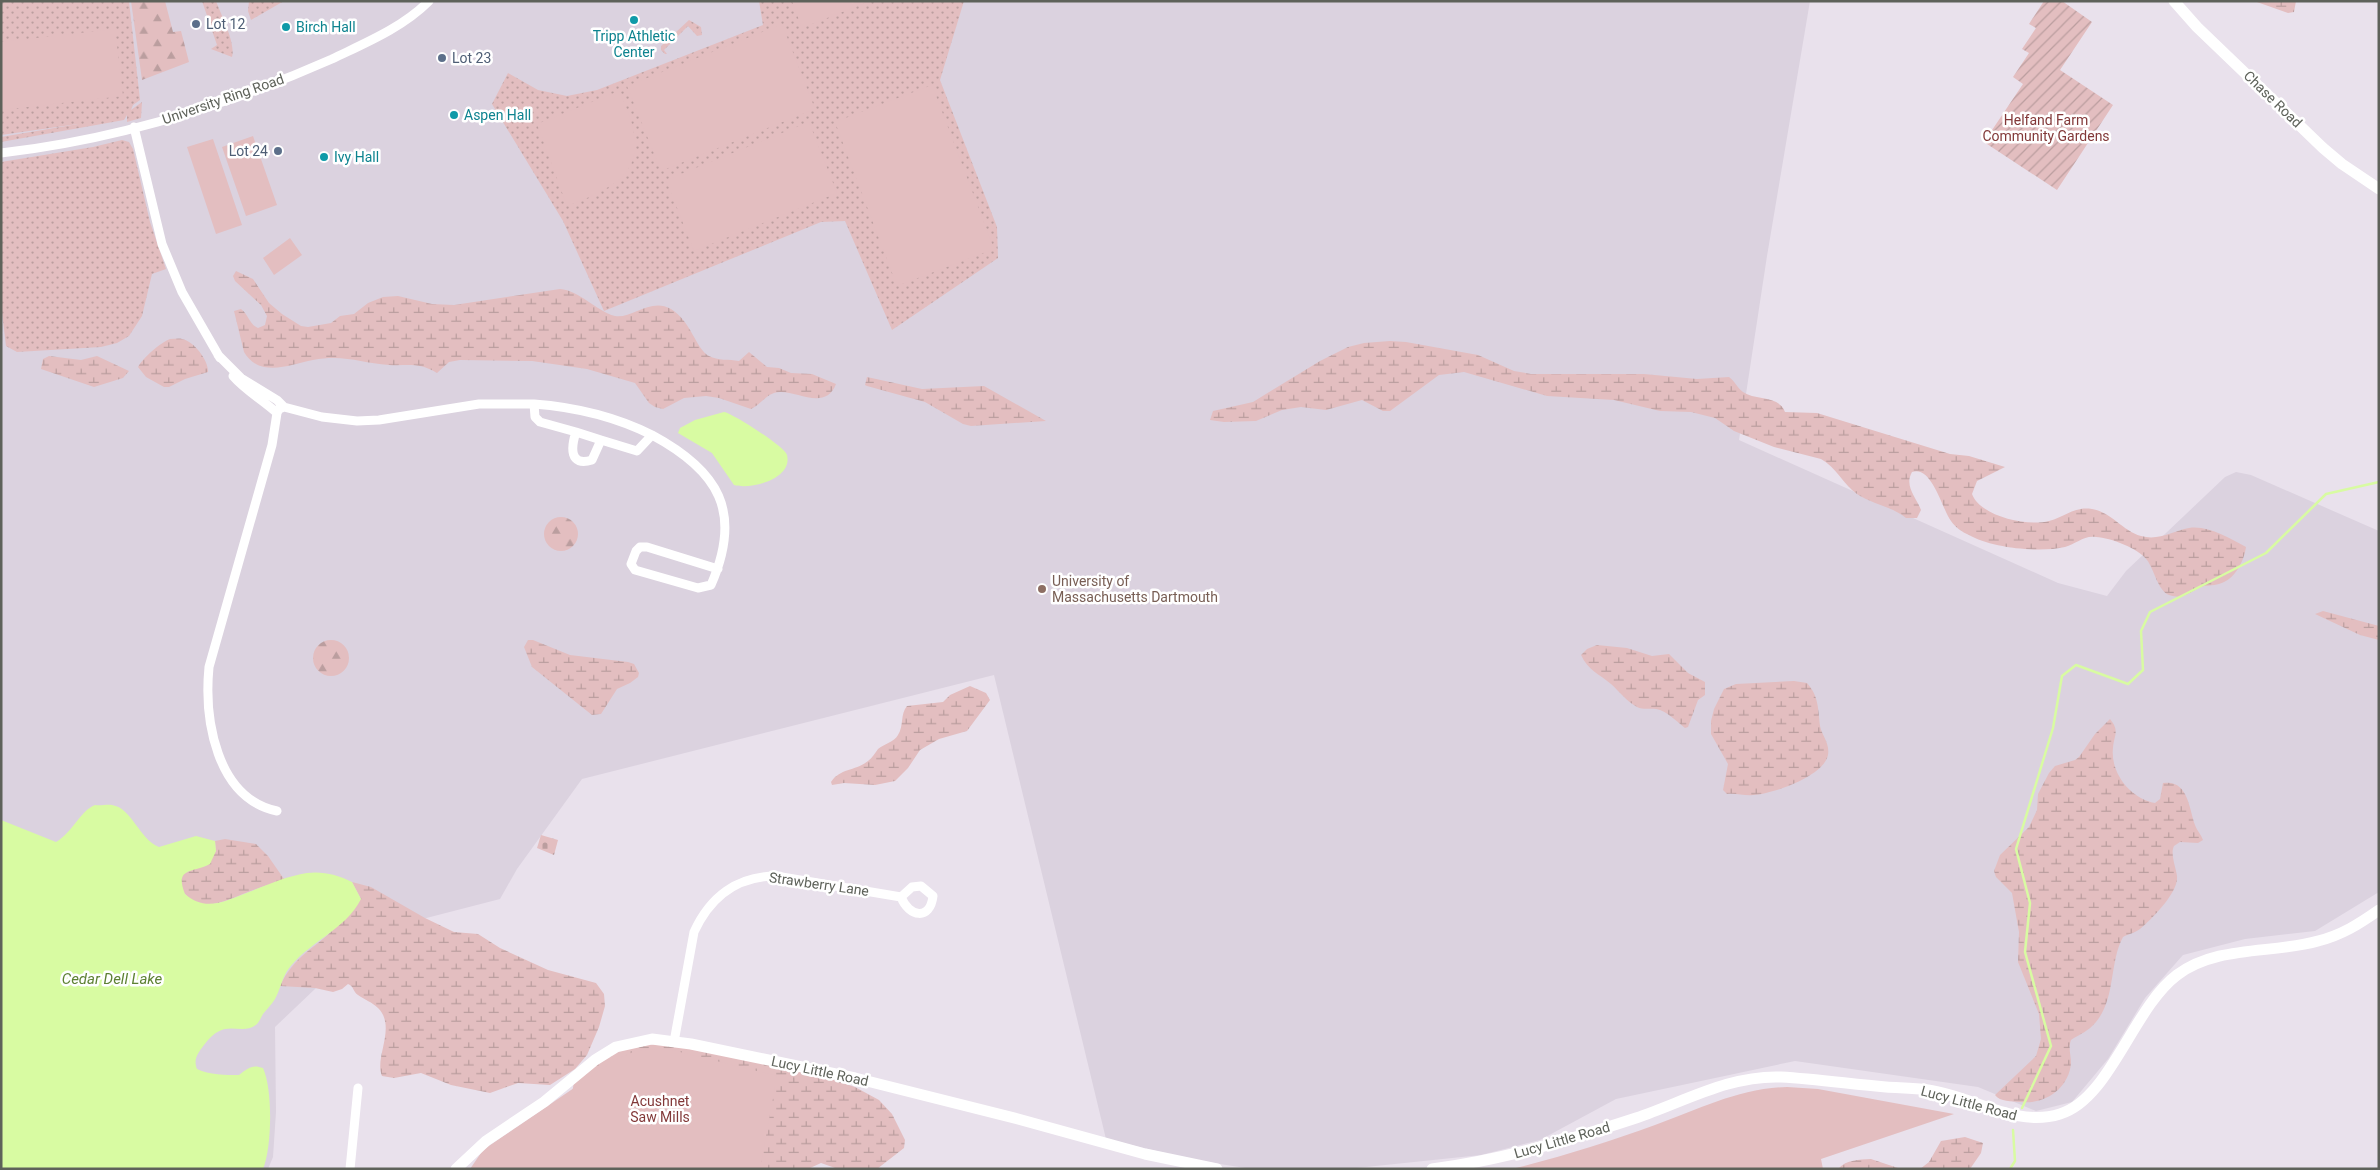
<svg xmlns="http://www.w3.org/2000/svg" width="2380" height="1170" font-family="Roboto,sans-serif">
  <defs>
    <pattern id="grass-dots" width="8" height="8" patternUnits="userSpaceOnUse" patternTransform="scale(1.25)"><rect width="8" height="8" fill="#e3bec0"/><path d="M2 2h.1M6 6h.1" fill="none" stroke="#bb9e9f" stroke-width="1.8" stroke-linecap="round"/></pattern>
    <pattern id="forest-firs" width="22" height="20" patternUnits="userSpaceOnUse" patternTransform="scale(1.25)"><rect width="22" height="20" fill="#e3bec0"/><path d="M5 1l3.5 6h-7zM16 11l3.5 6h-7z" fill="#bb9e9f"/></pattern>
    <pattern id="wetland-marsh" width="20" height="14" patternUnits="userSpaceOnUse" patternTransform="scale(1.25)"><rect width="20" height="14" fill="#e3bec0"/><path d="M1 5h8M5 5V1M11 12h8M15 12V8" fill="none" stroke="#bb9e9f"/></pattern>
    <pattern id="cemetery-stones" width="16" height="16" patternUnits="userSpaceOnUse" patternTransform="scale(1.25)"><rect width="16" height="16" fill="#e3bec0"/><path d="M2 7V4a2 2 0 0 1 4 0v3zM10 15v-3a2 2 0 0 1 4 0v3z" fill="#bb9e9f"/></pattern>
    <pattern id="garden-furrows" width="10" height="10" patternUnits="userSpaceOnUse" patternTransform="scale(1.25)"><rect width="10" height="10" fill="#e3bec0"/><path d="M-1 1l2-2M0 10L10 0M9 11l2-2" fill="none" stroke="#bb9e9f"/></pattern>
  </defs>
  <rect width="100%" height="100%" fill="#e9e1ec"/>
  <path fill="#dbd2df" d="M1,1H1810L1767,256L1739,440L2058,583L2107,596L2126,571L2225,477L2236,472L2251,475L2379,531V892L2315,931L2245,939L2183,955L2145,998L2108,1059L2072,1102L2036,1111L1978,1087L1795,1061L1616,1099L1540,1140L1481,1155L1347,1169H1252L1194,1160L1106,1139L994,675L582,779L517,869L500,899L376,931L275,1027L276,1112L273,1157L268,1169H1Z"/>
  <path fill="url(#grass-dots)" d="M1,1H129L140,100L133,105L131,110L142,102L141,118L127,122V115L124,120L1,142V137L78,124L1,135Z
    M202,1H216C221,15 236,43 232,57L211,49L217,45Z
    M249,1H284L251,20L248,11Z
    M759,1H964L940,80L997,227L998,258L892,330L845,221L821,222L604,311L563,221L492,104L508,73L538,90L567,96L597,90L763,25Z
    M689,20L701,27L702,35L697,36L688,26L664,50L667,54H665L661,50V46Z
    M122,140L129,142L133,149L150,222L166,269L152,274L142,316L129,336L117,343L101,347L17,352L6,346L1,304V162L93,147Z"/>
  <path fill="url(#forest-firs)" d="M131,1H165L173,32L181,31L189,62L142,80Z
    M544 534a17 17 0 1 1 34 0a17 17 0 1 1-34 0Z
    M313 658a18 18 0 1 1 36 0a18 18 0 1 1-36 0Z"/>
  <path fill="url(#wetland-marsh)" d="M2254,1H2296L2294,12L2288,13Z
    M236,271L253,279L269,303L282,314L301,326L308,327L331,323L340,316L354,314L368,303L383,297L398,296L432,304L454,305L560,289C579,290 596,311 615,316C631,319 651,297 671,309C691,321 696,349 709,356C718,361 729,359 739,361L749,352L767,367L779,368L791,373L812,374L836,384C826,411 797,391 780,392C767,392 761,405 751,409L719,398L706,396L684,398L663,409L655,407L649,403L635,383L587,369L532,361L460,360L449,362L437,373C418,362 410,366 389,365C361,363 344,354 313,360C297,363 281,370 264,367C256,366 248,359 244,352L234,311L241,309C249,315 249,324 258,328L265,325L267,316L261,305L235,281L233,276Z
    M170,339C174,339 179,338 182,339C194,341 209,361 208,372L185,379L169,387H164L146,377L138,367C143,358 161,342 170,339Z
    M1390,341L1406,342L1478,355L1514,371L1531,374H1644L1697,379L1729,377C1735,381 1737,388 1743,392C1756,401 1779,395 1785,412L1817,413L1950,454L1969,456L2005,467L1977,481L1972,494C1980,516 2027,527 2049,521C2065,517 2074,506 2092,509C2111,512 2123,531 2141,536C2159,541 2173,531 2189,528C2208,525 2229,538 2246,547C2244,561 2235,580 2219,584C2213,586 2206,585 2200,587C2189,593 2183,600 2169,595C2158,591 2154,569 2147,560C2138,548 2111,538 2096,537C2084,535 2076,544 2065,547C2040,553 1991,548 1969,535C1962,532 1955,527 1951,521C1942,509 1932,465 1912,472C1904,486 1916,497 1921,510L1917,518H1906C1893,507 1872,504 1857,494C1843,484 1836,467 1821,459L1774,447L1734,431L1715,418L1691,412L1660,411L1614,400L1547,396L1464,372L1439,375L1390,411H1383L1362,400L1326,410L1301,407L1282,410L1256,421L1224,422L1210,420L1213,411L1253,402L1320,361L1348,347L1364,343Z
    M49,356L81,360L97,356L129,371L123,378L94,387L41,369L43,359Z
    M867,377L922,389L984,386L1046,421L971,426L963,424L925,402L867,386L865,385Z
    M2323,611L2379,626V640L2360,635L2315,614Z
    M528,640H533L570,655L628,662L634,664L639,673L638,677L630,683L617,689L601,714L592,715L532,667L524,647Z
    M1597,645L1627,648L1652,656L1669,654L1688,673L1705,682V695L1698,700L1688,727L1685,728C1676,721 1667,711 1656,709C1650,708 1643,710 1637,707C1626,701 1620,692 1611,684C1599,674 1588,670 1581,655L1587,649Z
    M1794,681L1807,683C1819,696 1818,710 1820,726C1822,736 1830,743 1828,755C1824,776 1773,794 1753,795C1745,796 1736,793 1727,794L1723,790L1728,764L1711,734V721L1714,709L1724,689L1736,684Z
    M970,686L986,693L990,700L967,731L939,739L920,750L908,768L895,781L875,785L844,783L832,785L831,782C840,768 856,771 868,761C872,758 875,753 878,749C884,744 894,742 898,735C904,726 900,714 907,706L943,702L950,695Z
    M2110,719C2120,731 2114,735 2113,748C2110,773 2131,799 2155,803L2160,799L2163,783C2188,779 2189,808 2195,825C2197,831 2201,834 2203,840L2198,843L2180,842L2174,846C2170,854 2176,867 2177,876C2179,892 2152,919 2140,929C2135,933 2128,934 2123,937C2109,963 2116,998 2096,1022C2089,1031 2080,1034 2071,1040C2068,1048 2071,1055 2071,1063C2069,1089 2044,1105 2020,1102C2012,1101 2000,1102 1995,1095L2036,1056L2041,1039L2039,1014L2018,962L2019,932L2012,893L1996,877L1994,871L2000,855L2029,827L2037,810L2038,794L2049,773L2055,766L2075,760L2079,757L2095,734Z
    M225,839L256,844L268,856L284,879C272,884 260,887 248,892C230,899 203,914 186,895C180,889 180,881 183,874L193,869L206,866L216,851L215,841Z
    M352,882L371,887L425,918L454,932L478,934L500,948L548,970L596,983L604,994L605,1006L599,1027L587,1055L575,1069L550,1085L518,1083L490,1093L451,1085L421,1073L394,1078L382,1076C374,1057 397,1027 378,1008C372,1002 365,1000 358,995C353,992 354,986 348,984L342,989L333,992L315,988L280,986C294,956 313,950 335,928C344,919 352,909 361,899Z
    M670,1044L819,1075L855,1087L879,1100L892,1114L905,1140L904,1148L877,1169H838L821,1163L808,1169H474L510,1136L515,1128L520,1129L572,1093L574,1082L621,1045Z
    M1965,1137L1983,1143L1981,1153L1970,1169H1920L1929,1162L1941,1141Z
    M1871,1159L1901,1169H1838C1847,1159 1859,1160 1871,1159Z"/>
  <path fill="url(#cemetery-stones)" d="M541,835L558,840L554,855L537,848Z"/>
  <path fill="#e3bec0" d="M792,1H870L802,28Z
    M782,24L815,109L661,171L627,86Z
    M115,29L123,96L1,110V42Z
    M932,85L994,249L897,286L835,122Z
    M619,91C652,160 634,181 567,206L537,124Z
    M809,122L837,193L694,251L666,180Z
    M253,136L277,205L246,216L222,147Z
    M213,139L242,225L216,234L187,147Z
    M290,238L302,255L274,275L263,258Z
    M654,1049L672,1050L777,1076L760,1169H470L483,1150L615,1060L633,1052Z
    M1787,1087L1818,1089L1954,1114L1821,1159L1823,1169H1512C1560,1157 1609,1142 1655,1125C1700,1109 1739,1088 1787,1087Z"/>
  <path fill="url(#garden-furrows)" d="M2044,1H2062L2092,22L2060,70L2113,105L2057,190L1984,142L2023,84L2013,77L2029,53L2022,49L2036,28L2029,24Z"/>
  <path fill="#d8fba2" d="M724,412C734,414 785,447 787,455C793,479 751,490 734,485L712,453L678,433L680,428L695,420Z
    M95,805C101,806 107,804 112,805C132,808 139,839 159,847L196,836L215,841L216,851L210,864C193,873 174,867 185,894C206,913 227,900 249,892C267,885 287,876 307,873C323,871 338,875 352,882L361,899C346,930 306,943 287,971C282,979 280,990 275,999C272,1004 267,1009 263,1014C261,1017 260,1021 257,1024C240,1038 226,1015 204,1045C198,1053 193,1059 197,1069C209,1075 226,1075 239,1075C248,1068 252,1064 263,1068C273,1090 272,1147 263,1169H1V820L56,842C72,833 80,811 95,805Z"/>
  <g fill="none" stroke-linecap="round" stroke-linejoin="round">
    <path stroke="#d8fba2" stroke-width="2.5" d="M2022,1108L2051,1046L2025,952L2030,903L2016,849L2053,728L2062,676L2076,665L2128,684L2143,670L2141,631L2150,612L2266,553L2326,494L2379,482
      M2010,1169L2015,1161L2013,1130"/>
    <path stroke="#fff" stroke-width="9" d="M134,127L162,244L182,292L220,358
      M1,153C115,140 228,105 332,59C365,43 402,28 429,1
      M218,355L241,378L277,400L284,407L322,417L357,421L379,420L479,404H534
      M233,376C246,391 263,400 277,413
      M576,432L540,422L535,417L534,404C574,407 616,417 652,435
      M601,440L576,432C571,447 569,467 592,460L601,440L637,451L652,435C719,471 743,512 711,585L698,588L635,570L631,564L636,551L640,547H647L718,569
      M277,811C216,798 204,719 209,667L272,445L277,413L279,409L284,407
      M674,1042L694,932C710,897 737,876 776,876L901,897L912,887L921,886L933,896C930,921 909,917 901,897
      M350,1169L358,1088"/>
    <path stroke="#fff" stroke-width="11" d="M2174,1L2197,27L2323,148L2342,164L2379,189
      M456,1169L486,1141L544,1102L595,1060L616,1047L652,1039L691,1044L855,1078L1018,1119L1145,1154L1217,1169
      M1432,1169C1502,1160 1569,1140 1636,1118C1684,1102 1729,1075 1781,1077C1816,1079 1851,1084 1886,1087C1900,1088 1914,1088 1928,1090C1972,1096 2015,1128 2060,1114C2110,1099 2133,1008 2177,975C2217,945 2272,954 2318,941C2342,935 2359,924 2379,910"/>
  </g>
  <g fill="#0f9aa8" stroke="#fff" stroke-width="2">
    <circle cx="634" cy="20" r="5"/>
    <circle cx="286" cy="27" r="5"/>
    <circle cx="454" cy="115" r="5"/>
    <circle cx="324" cy="157" r="5"/>
  </g>
  <g fill="#5c6f8a" stroke="#fff" stroke-width="2">
    <circle cx="196" cy="24" r="5"/>
    <circle cx="442" cy="58" r="5"/>
    <circle cx="278" cy="151" r="5"/>
  </g>
  <circle fill="#8d6e63" stroke="#fff" stroke-width="2" cx="1042" cy="589" r="5"/>
  <g text-anchor="middle" stroke-width="5" stroke-linejoin="round" paint-order="stroke">
    <g font-size="14" fill="#4e5e75" stroke="#fff" text-anchor="start">
      <text x="206" y="29">Lot 12</text>
      <text x="452" y="63">Lot 23</text>
      <text x="268" y="156" text-anchor="end">Lot 24</text>
    </g>
    <g font-size="14" fill="#0d838f" stroke="#fff" text-anchor="start">
      <text x="296" y="32">Birch Hall</text>
      <text x="634" y="41" text-anchor="middle">Tripp Athletic<tspan x="634" dy="16">Center</tspan></text>
      <text x="464" y="120">Aspen Hall</text>
      <text x="334" y="162">Ivy Hall</text>
    </g>
    <g font-size="14" fill="#5e625a" stroke="#fff">
      <text transform="translate(223 99) rotate(-19)" y="5">University Ring Road</text>
      <text transform="translate(2273 99) rotate(44)" y="5">Chase Road</text>
      <text transform="translate(819 884) rotate(8)" y="5">Strawberry Lane</text>
      <text transform="translate(820 1071) rotate(12)" y="5">Lucy Little Road</text>
      <text transform="translate(1969 1103) rotate(15)" y="5">Lucy Little Road</text>
      <text transform="translate(1562 1140) rotate(-16)" y="5">Lucy Little Road</text>
    </g>
    <g font-size="14" fill="#823838" stroke="#fff">
      <text x="2046" y="125">Helfand Farm<tspan x="2046" dy="16">Community Gardens</tspan></text>
      <text x="660" y="1106">Acushnet<tspan x="660" dy="16">Saw Mills</tspan></text>
    </g>
    <g font-size="14" fill="#785e54" stroke="#fff" text-anchor="start">
      <text x="1052" y="586">University of<tspan x="1052" dy="16">Massachusetts Dartmouth</tspan></text>
    </g>
    <g font-size="15" font-style="italic" fill="#5d8133" stroke="#fff">
      <text x="112" y="984">Cedar Dell Lake</text>
    </g>
  </g>
  <rect width="2380" height="1170" fill="none" stroke="#5e625a" stroke-width="5"/>
</svg>
